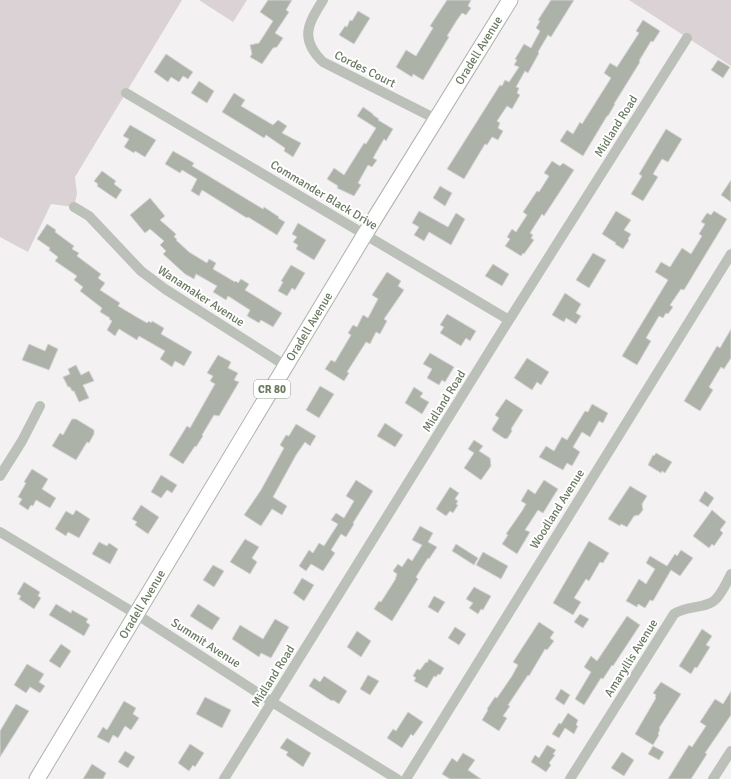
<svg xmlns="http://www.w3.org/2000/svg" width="731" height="779" font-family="Signika,sans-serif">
  <rect width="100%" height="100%" fill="#f4f1f3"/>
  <path fill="#dad2d4" d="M0,0H182L75,177L77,194L74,207L51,204L28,252L0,237Z
    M199,0H247L233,22Z
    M629,0H731V66Z"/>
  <path fill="#acb2a8" stroke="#d5d3d5" d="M268,0H292L286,10L289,12L275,33L283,38L277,47L273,48L262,64L250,57L252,54L250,45L259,43L273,21L260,12Z
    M447,0H471L468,6L471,8L466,15L462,13L457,20L447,36L449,37L423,80L413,74L412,77L396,67L406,50L416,56L433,28L430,26Z
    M551,0H574L551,37L548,35L538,52L539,53L528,73L525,71L516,87L519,88L517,93L520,95L512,109L507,106L497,121L500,123L498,128L503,131L498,140L492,137L487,145L485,144L464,179L447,169L500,85L502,86L505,80L509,82L519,67L514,65L517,60L515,59L524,44L531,48L540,31L536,28L540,21L538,20Z
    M358,11L370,18L354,44L339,35L345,26L347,27L350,20L352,21Z
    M643,20L660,31L653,42L651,41L639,61L640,62L614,104H615L608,116H607L583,156L560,141L567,130L573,134L580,122L582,124L611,78L604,73L610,63L617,67L639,33L636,31Z
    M166,54L193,72L188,79L183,76L179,82L171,77L168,82L154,72Z
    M718,60L730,67L723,78L711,70Z
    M199,81L214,91L207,103L191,93Z
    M234,93L245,100L241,106L273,125L278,120L287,126L282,133L301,143L293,157L284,151L285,148L266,135L264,138L222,112Z
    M363,107L373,114V115L379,119L378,120L393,129L386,141L384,139L373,158L377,160L372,167L368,165L358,183L361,185L354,196L337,188L338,186L327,179L334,168L344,175L364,143L366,144L376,128L357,116Z
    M130,125L156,140L145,157L135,151L134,153L124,147L129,139L123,136Z
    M666,129L682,139L668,162L662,159L653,174L658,177L643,201L631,194L642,176L639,174Z
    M173,151L194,163L192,166L263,209L264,207L279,217L278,218L285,222L277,235L248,217L247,218L202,190L199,196L191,191L197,179L182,170L180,173L165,164Z
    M552,161L560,166L563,163L574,170L544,216L542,214L530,233L533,235L531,238L534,240L524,254L523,253L521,256L505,246L510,239L507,237L512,229L516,232L527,215L523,212L537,191L539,192L549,176L544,173Z
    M102,171L116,181L114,184L122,190L116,199L97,186L98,184L94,181Z
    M731,180V202L721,195Z
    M440,186L452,193L445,206L433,198Z
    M150,198L165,216L160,220L176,234L174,237L177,239L176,240L189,252L207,263L209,259L216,263L213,269L235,282L236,281L238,283L241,279L249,284L245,290L282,313L273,327L261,320L259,323L247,316L250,310L228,296L226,300L213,292L217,286L196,274L194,279L185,274L163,254L166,251L160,245L164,241L150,229L145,233L130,215Z
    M419,211L448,227L456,213L465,219L451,245L429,232L424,241L414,235L419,227L412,223Z
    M616,211L631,220L624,230L631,234L628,239L629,240L623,249L615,244L616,243L602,234Z
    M714,211L727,219L684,290L681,289L670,305L673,307L668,314L666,313L663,318L659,316L646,338L651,341L637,365L622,356L668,280L655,272L661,262L670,267L682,248L691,254L702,236L699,234L705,224L701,222L707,213L711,215Z
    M298,223L326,240L314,260L296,249L298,245L293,242L297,237L292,234Z
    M47,224L56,230L55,232L74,246L72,249L79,253L77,256L101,274L98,278L105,283L100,290L120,303L118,306L140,319L147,323L149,321L151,323L152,321L164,328L161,334L192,352L184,366L175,361L172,367L160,359L165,351L139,336L137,340L119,329L115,336L107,330L112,321L109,319L110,318L100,312L102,308L80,291L83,287L74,280L77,276L55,261L58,257L49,250L50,248L37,239Z
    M593,253L606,260L589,288L576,280Z
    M493,264L509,274L502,286L485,276Z
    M291,265L305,273L295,290L292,288L287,296L278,291L283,282L281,281Z
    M387,272L401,281L398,286L404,290L384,319L387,321L380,334L376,332L370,344L366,342L347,372L349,373L344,381L325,369L331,360L335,362L351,335L348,333L353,325L357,327L363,315L368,318L378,299L372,295Z
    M565,293L581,304L576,313L581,316L576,324L566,318L564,322L552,315Z
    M447,314L476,331L470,341L466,338L461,346L440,333L444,327L440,325Z
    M731,329V358L724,369L721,367L709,387L713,390L700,411L684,401L717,346L720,348Z
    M29,344L45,351L48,344L58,349L49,370L22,360Z
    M430,353L454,367L445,382L442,380L439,385L427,378L432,369L423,364Z
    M218,355L231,362L228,368L238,373L234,380L239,382L219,416L214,415L202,435L203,436L196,447L195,446L183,464L169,455L187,426L190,428L215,384L210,381L213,376L207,373Z
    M527,358L549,372L541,385L537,382L532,390L514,378Z
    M76,365L81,375L89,371L94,381L83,385L89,398L79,402L74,391H72L70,387H68L63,377L70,374L68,369Z
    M320,386L334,394L319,418L306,410Z
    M414,387L423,393L420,397L429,402L422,414L405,403Z
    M506,399L523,410L511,429L512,431L507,439L506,438L505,439L493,431L492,429L499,418L495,415Z
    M592,404L608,413L603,423L599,421L590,437L582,432L573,447L580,452L572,466L567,463L563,470L539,457L546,446L554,451L562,437L567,440L585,411L588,412Z
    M72,419H76L94,430V434L89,443L87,442L76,460L52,446L60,433L63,435Z
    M385,423L403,435L395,447L377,436Z
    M296,424L316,436L310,446L305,442L296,455L273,497L287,506L282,515L272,509L261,526L244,515L261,490L284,448L280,445L286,435L289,436Z
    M474,440L483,446L479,451L490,458L491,466L481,480L464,468L474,453L468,449Z
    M656,453L672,462L665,473L662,471L661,473L648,465L653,455L654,456Z
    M32,469L48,479L42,489L56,498L50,508L36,500L33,506L31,505L28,510L19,504L22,499L18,497L26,483L24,482Z
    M161,475L177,485L172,493L167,490L161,498L151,492Z
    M356,480L373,491L353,523L354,524L346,537L341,534L331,550L335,553L323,571L311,564L306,571L299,566L309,550L313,553L319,543L324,546L338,524L331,520L336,513L344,518L354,501L346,496Z
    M544,480L558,489L543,513L538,510L525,530L530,532L517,554L502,544L508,535L506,534L522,511L526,504L521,501L528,489L535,494Z
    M630,486L647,496L642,504L643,510L639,515L634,516L627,527L621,524L620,526L608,519Z
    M450,487L459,493L455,499L458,501L456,504L458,505L453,513L450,511L446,516L436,509Z
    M705,491L714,498L708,507L699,501Z
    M141,505L159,517L148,534L135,525L137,522L132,519Z
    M76,510L90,519L79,538L68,532L66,536L55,529L66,511L73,515Z
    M712,510L726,522L720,530L723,533L714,546L712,544L709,548L693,536Z
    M420,526L433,533L428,542L437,547L429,559L428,558L416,577L418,579L392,621L374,609L379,601L381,602L395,580L397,574L393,571L398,564L402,567L408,558L412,561L422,545L412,540Z
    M245,539L259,547L252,558L257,562L250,574L230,562Z
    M589,541L609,553L603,563L600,562L589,581L586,579L574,598L581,602L573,615L553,603Z
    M99,542L107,546L109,543L118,549L110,564L92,554Z
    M456,544L478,558L474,565L452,551Z
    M681,550L693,558L680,576L671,570L653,601L650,600L645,608L638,604L637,607L626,601L639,579L646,584L655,569L646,563L650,556L667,566L675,554L677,556Z
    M483,552L508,566L501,579L476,565Z
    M213,565L224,571L214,587L203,580Z
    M302,578L314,585L304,601L293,593Z
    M24,582L40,592L38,596L41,598L34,609L19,599L21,596L17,594Z
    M474,587L491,596L483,610L481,609L478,614L469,608L473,603L466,599Z
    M434,596L445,602L438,613L428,607Z
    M56,604L71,613L72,610L88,619L86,622L90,625L84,636L49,615Z
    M198,604L220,618L212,630L190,616Z
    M580,614L589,619L583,628L574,622Z
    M627,616L640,625L613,666L612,665L603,679L601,678L584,705L575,699L591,672L584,667L591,656L597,661Z
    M275,619L289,627L271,658L261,653L259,657L232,639L240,625L263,639Z
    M539,622L554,632L550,638L554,641L547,650L545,649L529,676L528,675L508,705L510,706L503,716L507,718L499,731L482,720L488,710L487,709L495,697L497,698L512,676L518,665L513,662Z
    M455,627L466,634L459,645L448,638Z
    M702,629L712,636L706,645L710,647L697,668L695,667L691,674L679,666Z
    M357,631L371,641L361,657L347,647Z
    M61,644L71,651L60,668L49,661Z
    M429,659L444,668L440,675L438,674L436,677L434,676L427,688L414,681L416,678L413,676L417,669L420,670L426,662L427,663Z
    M27,664L44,674L39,682L45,686L40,693L30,687L26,693L14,685Z
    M368,675L379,681L370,695L360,689Z
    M324,676L347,691L339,704L333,700L332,701L309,686L314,678L320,682Z
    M661,682L681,694L659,728L660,729L658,734L659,735L653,745L635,734L656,698L655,697L656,695L653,693Z
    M561,689L570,695L564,705L555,699Z
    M731,691V715L705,753L707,754L691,779H668L689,745L692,747L706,726L700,722L715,699L723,704Z
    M205,697L231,710L222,728L196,714Z
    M124,701L136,708L133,714L139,718L131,730L125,726L118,738L113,735L109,743L97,737L103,727L107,730Z
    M16,704L29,711L0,757V731Z
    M408,712L423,722L413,736L411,734L402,748L387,738L393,729L396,731Z
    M568,713L578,720L576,725L578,726L574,734L565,728L559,738L552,734L559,723L561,724Z
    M287,738L311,753L303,767L286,755L288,752L280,748Z
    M190,744L204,753L195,767L193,765L189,771L178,763Z
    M547,745L556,750L553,754L555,755L549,763L551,765L546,772L531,762L535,755L539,758Z
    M653,746L664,752L659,760L648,754Z
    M125,751L135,757L128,768L118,762Z
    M622,752L634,760L624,776L611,768Z
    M463,753L475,760L468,770L481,779H450L442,774L452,758L457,762Z
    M92,764L106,773L103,779H83Z"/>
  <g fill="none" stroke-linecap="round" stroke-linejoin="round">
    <defs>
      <g id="primary">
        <path id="s1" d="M37,779L365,234L510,0"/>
      </g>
    </defs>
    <use href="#primary" stroke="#aeb3ab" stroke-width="17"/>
    <path stroke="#bbc0b9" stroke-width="10" d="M323,0C308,24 299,39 323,62L436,119
      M126,93L509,320
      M74,207L89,216L141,271L165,289L286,366
      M0,476L22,441L40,406
      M0,532L136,614L272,702L397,779
      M224,779L509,320L687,38
      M406,779L731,254
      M570,779L674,614C686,605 707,609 716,599C722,593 727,582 731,574
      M713,779L731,751"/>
    <use href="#primary" stroke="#fff" stroke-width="15"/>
  </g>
  <g text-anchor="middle" stroke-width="4" stroke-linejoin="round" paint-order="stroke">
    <rect fill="#fff" stroke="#97a191" stroke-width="1" x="254" y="380" width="36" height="18" rx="3"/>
    <g font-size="11" font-weight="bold" fill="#6a7962">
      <text x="272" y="393">CR 80</text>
    </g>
    <g font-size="12" fill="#6a7962" stroke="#fff">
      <text dy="4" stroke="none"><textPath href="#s1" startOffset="852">Oradell Avenue</textPath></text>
      <text transform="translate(365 69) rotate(27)" y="4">Cordes Court</text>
      <text transform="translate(616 126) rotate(-58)" y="4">Midland Road</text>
      <text transform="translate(324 195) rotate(31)" y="4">Commander Black Drive</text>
      <text transform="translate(201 296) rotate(33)" y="4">Wanamaker Avenue</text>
      <text dy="4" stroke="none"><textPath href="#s1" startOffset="528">Oradell Avenue</textPath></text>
      <text transform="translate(444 401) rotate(-58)" y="4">Midland Road</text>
      <text transform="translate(557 509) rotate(-58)" y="4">Woodland Avenue</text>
      <text dy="4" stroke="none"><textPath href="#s1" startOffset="204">Oradell Avenue</textPath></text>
      <text transform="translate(206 643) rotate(33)" y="4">Summit Avenue</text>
      <text transform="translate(631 658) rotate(-58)" y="4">Amaryllis Avenue</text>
      <text transform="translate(273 676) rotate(-58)" y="4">Midland Road</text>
    </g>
  </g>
</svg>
